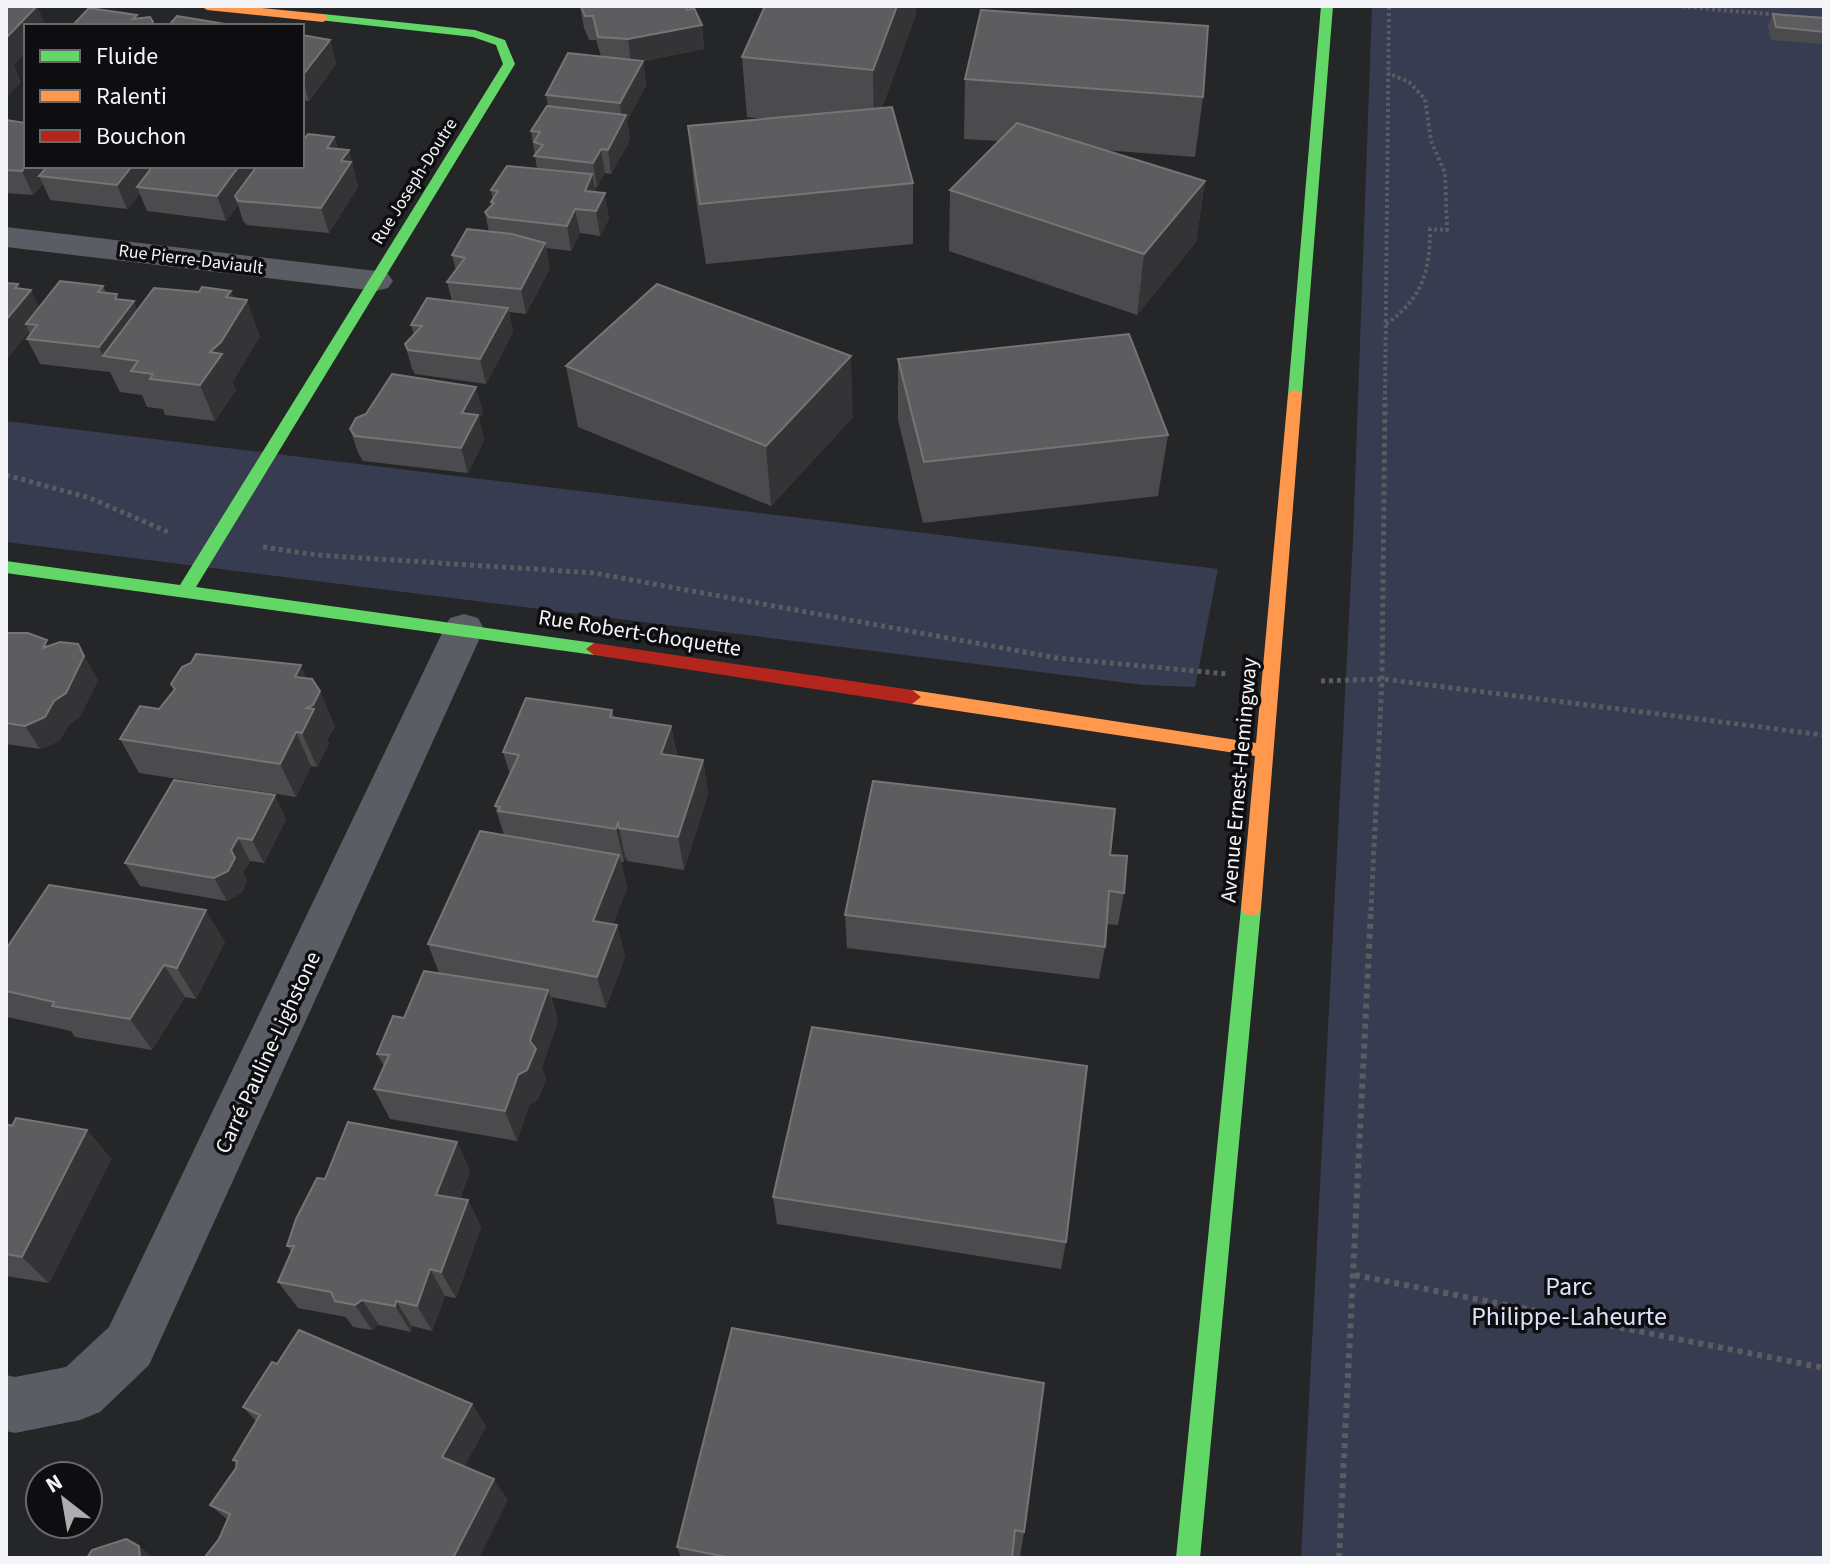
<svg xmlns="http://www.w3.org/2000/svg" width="1830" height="1564" font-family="'Source Sans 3',sans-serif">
  <rect width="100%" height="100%" fill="#252628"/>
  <path fill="#383c51" d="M1372,6H1824V1558H1301L1353,539Z
    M6,421L1218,569L1195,687L1144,685L6,542Z"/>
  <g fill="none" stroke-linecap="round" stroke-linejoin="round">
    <path stroke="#5b5c61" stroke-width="4" stroke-dasharray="3 3" stroke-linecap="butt" d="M1676,6L1779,15
      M1386,324C1422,299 1430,272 1430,229L1447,230L1445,173L1431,141L1425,99L1409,82L1388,73
      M1385,400L1389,6"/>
    <path stroke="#5b5c61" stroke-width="5" stroke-dasharray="4 4" stroke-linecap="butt" d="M6,475L90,498L170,533
      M263,547L317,555L594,573L1057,658L1227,674
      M1321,681L1382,679L1824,735
      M1371,911L1382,679L1385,398"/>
    <path stroke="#5b5c61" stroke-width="6" stroke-dasharray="5 5" stroke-linecap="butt" d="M1355,1275L1824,1368
      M1339,1558L1371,909"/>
    <path fill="#5b5d65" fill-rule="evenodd" d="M6,227L376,271L388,274L393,281L388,288L376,291L6,247Z
      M464,614L478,618L484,629L149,1365L100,1412L80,1420L15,1433L6,1431V1375L15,1377L66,1367L109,1327L444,629L450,618Z"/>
    <path fill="#63d668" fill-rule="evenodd" d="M1321,6H1333L1302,394L1295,399L1288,394Z
      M323,14L475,30L505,40L515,64L196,587L594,643L602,649L600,653L594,655L6,573V561L180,585L503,64L496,45L473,37L319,20L317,18Z
      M1251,900L1258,902L1261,908L1200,1558H1176L1241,908L1244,902Z"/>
    <path fill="#ff974d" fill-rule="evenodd" d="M201,6H241L323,14L329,18L323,22L207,10Z
      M1295,389L1302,394L1261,908L1258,914L1251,916L1244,914L1241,908L1255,756L912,704L903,697L912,690L1256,743L1288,394Z"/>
    <path fill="#b3261e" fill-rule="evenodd" d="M594,643L912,690L921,697L912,704L594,655L586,649Z"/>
  </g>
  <path fill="#4b4b4d" d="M580,6L687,10L702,25L704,49L643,61L646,85L627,121L630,140L611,174L605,173L597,187H595L596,192L609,218L600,236L580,233L571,251L546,248L550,268L526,314L509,312L513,332L486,384L415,374L412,369L405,344L414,335L411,325L452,301L447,282L456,271L452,255L489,232L485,212L492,205L491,202L493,200L491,190L537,169L531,131L548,106L546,95L601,56L596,40H589L584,28Z
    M916,14L882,108L913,183V244L706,264L694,186L688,126L765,119L747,117L742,57Z
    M1773,14L1824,18V44L1771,40L1768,26Z
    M302,31L303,35L330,40L336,64L309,101L302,100Z
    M965,79L1203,97L1195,157L1103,150L1205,181L1196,242L1137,315L949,251L950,190L998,141L964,139Z
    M6,120L26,166H302L334,137L338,149L349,150L358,187L329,233L247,225L243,221L238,205L226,221L147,211L140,194L127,209L50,200L43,184L33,195L6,193Z
    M18,284L20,289L39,307L103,286L106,293L138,310L199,292L231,291L234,298L260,336L235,378L232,381L236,390L215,421L165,415L163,409L147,407L142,395L120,392L110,372L40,364L27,339L31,334L29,332L6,360Z
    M898,359L1168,435L1158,496L923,523L898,420Z
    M566,366L853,417L771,506L578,427Z
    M483,411L479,419L484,440L468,473L363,461L358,453L350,429Z
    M6,633L50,646L98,680L80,716L69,725L59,741L40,749L6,744Z
    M306,678L335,726L327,740L329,744L317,767L311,766L296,797L139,773L120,739L159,709L174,690L171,684Z
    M612,710L614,717L671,726L677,756L703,760L708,794L684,870L627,861L625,856L624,862H621L627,888L613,924L617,925L625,957L606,1008L551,997L558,1021L542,1067L546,1079L538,1099L529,1105L517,1141L390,1119L374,1089L384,1066L377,1054L439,973L428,944L504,835L495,806L510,774L503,752Z
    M286,819L264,863L250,861L243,873L247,881L241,893L227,901L140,886L125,863Z
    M1110,855L1124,893L1118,925L1106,924L1105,947L1099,979L847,948L845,915Z
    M225,942L196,999L185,997L152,1050L75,1037L71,1031L7,1017L6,1015V949Z
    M6,1124L87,1130L111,1159L49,1283L6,1276Z
    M457,1142L470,1171L460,1198L468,1200L481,1227L456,1298L445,1296L432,1331L412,1326L411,1332L379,1325L372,1330L353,1327L346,1317L298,1308L278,1282L291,1251L287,1246L325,1179Z
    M773,1197L1066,1242L1061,1269L777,1224Z
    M277,1364L472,1404L486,1427L464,1466L508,1500L219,1539L228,1520L210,1505L236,1468L237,1464L233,1460L256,1421L243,1407Z
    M1044,1383L1024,1532L1020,1557L1012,1556V1558H681L677,1547Z"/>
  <path fill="#343436" d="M37,6L46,26H26V52L14,65L21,82L8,96L6,91V38Z
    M897,6H916V14L874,130L873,70Z
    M702,25L704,49L631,63L628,39Z
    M330,40L336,64L309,101L302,76Z
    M643,61L646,85L627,121L630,140L611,174L608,150L622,122L620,103Z
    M334,137L341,161L349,150L358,187L329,233L321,208L327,148Z
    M601,149L605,173L597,187L593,163Z
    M26,166H59L39,176L43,184L33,195L22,171Z
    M132,166H162L137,187L140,194L127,209L117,185Z
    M239,166H262L235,196L238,205L226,221L217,196Z
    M592,174L597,198L585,191Z
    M1205,181L1196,242L1137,315L1144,254Z
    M605,193L609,218L600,236L596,211Z
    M575,209L580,233L571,251L567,226Z
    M545,243L550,268L526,314L521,289Z
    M18,284L24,298L31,290L43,315L26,324L29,332L6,360V320L15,288Z
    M231,291L239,313L247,300L260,336L235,378L232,381L236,390L215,421L200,385L226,297Z
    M117,294L125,312L134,301L144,326L103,356L110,372L99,347L115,299Z
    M508,308L513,332L486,384L480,359Z
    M851,356L853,417L771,506L766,446Z
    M476,387L483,411L479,419L484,440L468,473L461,448L462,413Z
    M78,644L98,680L80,716L69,725L59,741L40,749L25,726Z
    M301,665L315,700L320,691L335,726L327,740L329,744L317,767L302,733L295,677Z
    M671,726L677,760L661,754Z
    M296,732L311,766L296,797L280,764Z
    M703,760L708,794L684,870L678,837Z
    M275,795L286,819L264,863L252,840Z
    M618,822L625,856L624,862L616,829Z
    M238,838L250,861L243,873L247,881L241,893L227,901L214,878Z
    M619,855L627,888L602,953L593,921Z
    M206,910L225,942L196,999L177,968Z
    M617,925L625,957L606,1008L597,977Z
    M164,965L185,997L152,1050L130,1019Z
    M548,990L558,1021L542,1067L546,1079L538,1099L529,1105L517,1141L505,1111Z
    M87,1130L111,1159L49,1283L22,1257Z
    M457,1142L470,1171L450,1222L436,1195Z
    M468,1200L481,1227L456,1298L441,1272Z
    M430,1269L445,1296L432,1331L417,1306Z
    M362,1300L379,1325L372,1330L355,1305Z
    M396,1301L412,1326L411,1332L395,1306Z
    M472,1404L486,1427L458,1479L442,1457Z
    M494,1479L508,1500L479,1558H453Z
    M139,1546L154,1558H140Z"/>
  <path fill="#5d5d5f" stroke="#757577" stroke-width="2" d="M6,6H37L6,38Z
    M581,6H685L687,10L694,8L702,25L628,39L598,37L593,16H585Z
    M765,6H897L873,70L742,57Z
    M89,8L137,15L133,19L150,17L153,22L150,26H72Z
    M981,10L1208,26L1203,97L965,79Z
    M1773,14L1824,18V32L1776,27Z
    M177,16L237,26H168Z
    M302,35L330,40L302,76Z
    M568,53L643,61L620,103L546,95Z
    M547,106L626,115L608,150L601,149L593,163L534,156L543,145L534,142L540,132L531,131Z
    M892,107L913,183L700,204L688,126Z
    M6,120L26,123V166L22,171L6,170Z
    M1017,123L1205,181L1144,254L950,190Z
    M308,134L334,137L327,148L349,150L341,161L351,162L321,208L238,201L235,196L257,166H302V142Z
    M48,166H132L117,185L39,176Z
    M153,166H239L217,196L137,187Z
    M507,166L592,174L585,191L605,193L596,211L575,209L567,226L489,217L485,212L494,203L491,202L498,191L491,190Z
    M467,229L512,234L545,243L521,289L447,282L465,258L452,255Z
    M60,281L103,286L98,292L117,294L115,299L134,301L99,347L27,339L37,325L26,324Z
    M6,283L18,284L15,288L31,290L6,320Z
    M657,284L851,356L766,446L566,366Z
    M202,287L231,291L226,297L247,300L221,342L210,352L222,354L200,385L150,379L153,374L131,371L138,361L103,356L154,288L199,292Z
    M427,298L508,308L480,359L408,350L405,344L422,326L411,325Z
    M1129,334L1168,435L924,462L898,359Z
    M392,374L476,387L462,413L478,415L461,448L355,436L350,429L356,418L366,414Z
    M6,633H28L47,640L43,648L60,642L78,644L84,656L66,693L54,701L45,717L25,726L6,723Z
    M196,654L301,665L295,677L312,679L320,691L313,705L307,708L314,709L302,733L296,732L280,764L120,739L140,706L159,709L175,689L171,684L182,667L191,663Z
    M526,698L612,710L610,717L671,726L661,754L703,760L678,837L619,828L618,822L616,829L498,811L500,807L495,806L519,755L503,752Z
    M174,780L275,795L252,840L238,838L231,850L235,858L228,871L214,878L125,863Z
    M873,781L1115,809L1110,855L1127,856L1124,893L1109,891L1105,947L845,915Z
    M480,831L619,855L593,921L617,925L597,977L428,944Z
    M49,885L206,910L177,968L164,965L130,1019L52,1006L54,1002L6,991V949Z
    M424,971L548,990L530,1041L536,1049L527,1070L518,1075L505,1111L374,1089L389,1055L377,1054L393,1016L404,1018Z
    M812,1027L1087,1066L1066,1242L773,1197Z
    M16,1118L87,1130L22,1257L6,1254V1124L12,1126Z
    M348,1122L457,1142L436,1195L468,1200L441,1272L430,1269L417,1306L396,1301L395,1306L362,1300L355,1305L335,1301L331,1292L278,1282L294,1246H287L296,1219L317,1178L325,1179Z
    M732,1328L1044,1383L1024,1532L1015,1530L1012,1558H731L677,1547Z
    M299,1330L472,1404L442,1457L494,1479L453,1558H204L219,1539L230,1514L210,1505L236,1468L237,1461L233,1460L260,1415L243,1407L272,1362L277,1364Z
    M126,1539L139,1546L140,1558H87L92,1550Z"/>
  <g text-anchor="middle" stroke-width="7" stroke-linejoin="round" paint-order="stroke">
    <g font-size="18" fill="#f4f5f8" stroke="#0e0e10">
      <text transform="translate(414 181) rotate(-58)" y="6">Rue Joseph-Doutre</text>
      <text transform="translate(191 259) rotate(7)" y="6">Rue Pierre-Daviault</text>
    </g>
    <g font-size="22" fill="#f4f5f8" stroke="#0e0e10">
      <text transform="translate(640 632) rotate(9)" y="8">Rue Robert-Choquette</text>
      <text transform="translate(1238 780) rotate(-85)" y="8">Avenue Ernest-Hemingway</text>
      <text transform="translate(267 1052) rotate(-65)" y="8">Carré Pauline-Lighstone</text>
    </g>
    <g font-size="26" fill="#dce2fa" stroke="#0e0e10">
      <text x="1569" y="1295">Parc<tspan x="1569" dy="30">Philippe-Laheurte</tspan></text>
    </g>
  </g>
  <rect width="1830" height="1564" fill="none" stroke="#f4f5f8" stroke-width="16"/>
  <rect x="24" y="24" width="280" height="144" fill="#0e0e10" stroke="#6a6a6d" stroke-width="2"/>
  <rect x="40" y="50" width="40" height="12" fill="#63d668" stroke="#6a6a6d" stroke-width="2"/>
  <text x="96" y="64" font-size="24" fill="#f4f5f8">Fluide</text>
  <rect x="40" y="90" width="40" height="12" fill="#ff974d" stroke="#6a6a6d" stroke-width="2"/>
  <text x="96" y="104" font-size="24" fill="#f4f5f8">Ralenti</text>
  <rect x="40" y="130" width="40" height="12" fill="#b3261e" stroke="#6a6a6d" stroke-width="2"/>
  <text x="96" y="144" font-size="24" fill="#f4f5f8">Bouchon</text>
  <g transform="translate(64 1500) rotate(329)"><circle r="38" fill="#0e0e10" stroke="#6a6a6d" stroke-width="2"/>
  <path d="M0-6L14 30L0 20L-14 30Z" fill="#acadaf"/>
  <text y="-12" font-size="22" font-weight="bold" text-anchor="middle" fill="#f4f5f8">N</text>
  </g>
</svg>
